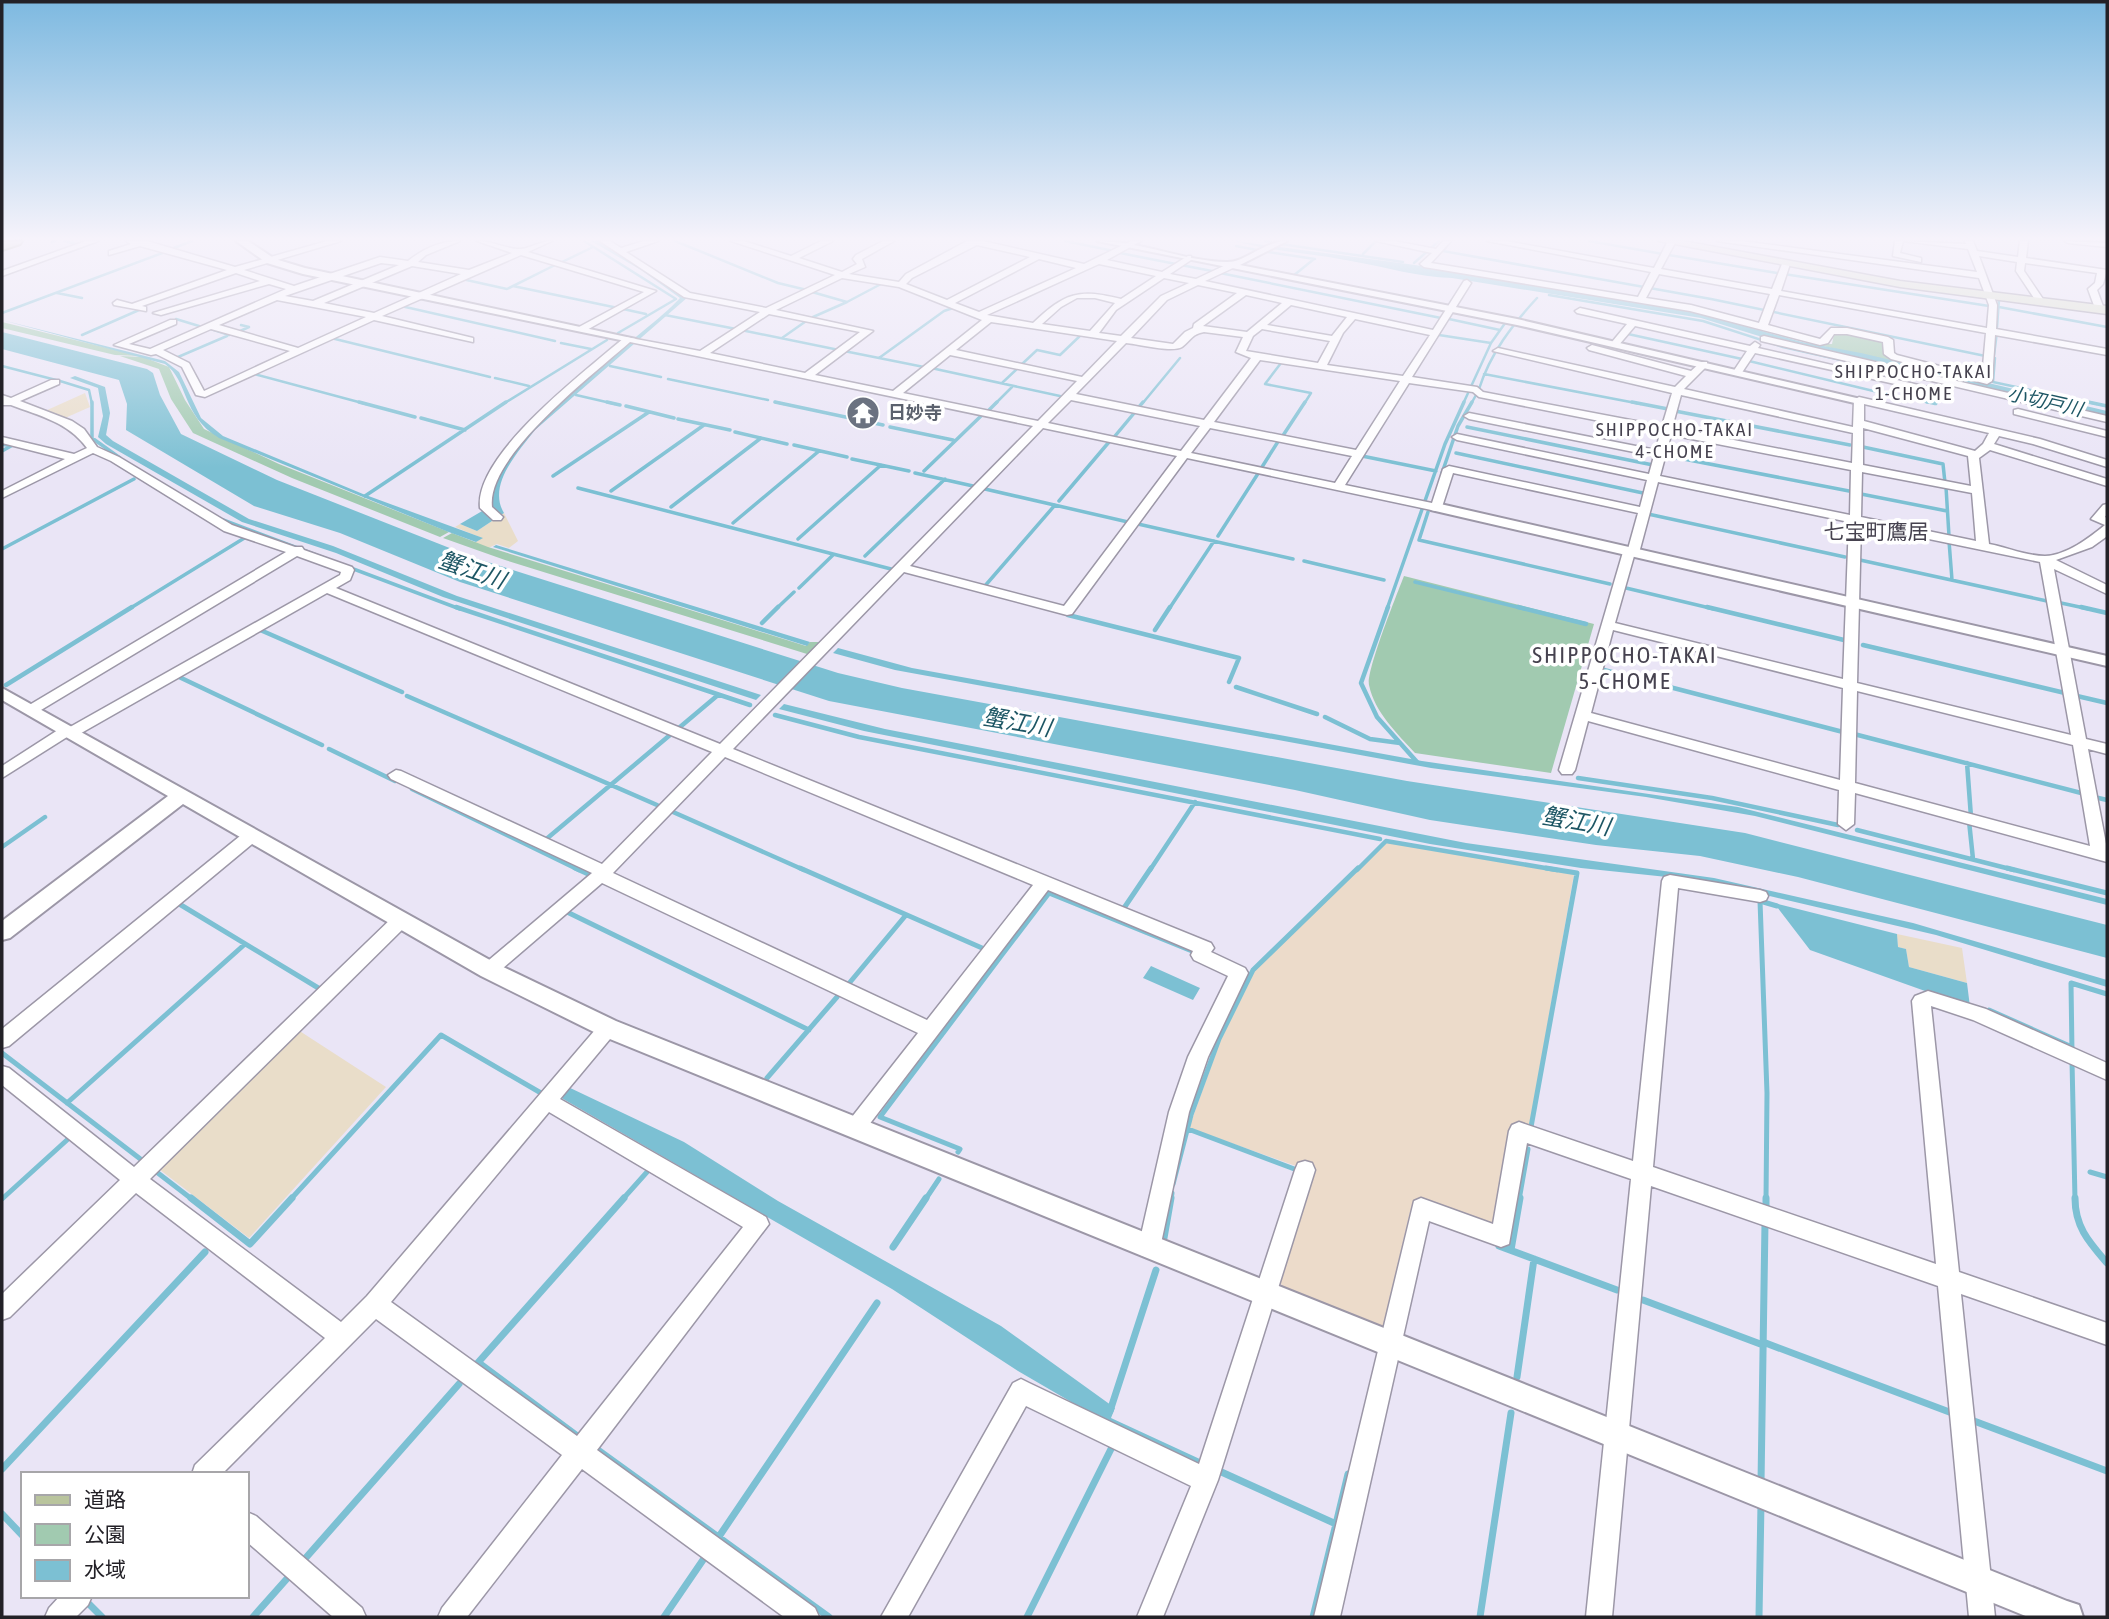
<svg xmlns="http://www.w3.org/2000/svg" width="2109" height="1619" font-family="'Asap Condensed','Noto Sans JP',sans-serif">
  <rect width="100%" height="100%" fill="#eae5f6"/>
  <path fill="#ecdbca" d="M1387,842L1574,874L1529,1129L1496,1221L1488,1224L1419,1199L1415,1213L1410,1212L1383,1328L1283,1288L1278,1277L1310,1171L1189,1128L1221,1039L1255,970Z"/>
  <path fill="#e9ddc9" d="M85,393L90,407L65,418L45,411Z
    M504,513L518,541L509,548L497,544L488,548L474,543L482,538L455,527L460,524L477,531Z
    M1897,934L1962,948L1967,983L1909,967L1906,949L1898,947Z
    M295,1028L386,1087L249,1238L155,1166Z"/>
  <path fill="#a1cab0" d="M2,322L140,356L115,355L2,328Z
    M1841,332L1888,342L1886,354L1889,358L1990,383L1989,385L1776,335L1779,333L1823,344H1832L1834,334Z
    M120,356L143,357L169,367L185,400L204,429L279,464L449,532L440,537L292,478L193,433L171,399L159,369Z
    M452,533L488,547L806,646L810,642H821L807,654L505,560L443,538Z
    M1404,576L1594,624L1551,773L1415,753C1397,733 1375,713 1369,685C1366,671 1397,594 1404,576Z"/>
  <path fill="#7cc0d3" d="M591,241H599L688,297L535,430C518,452 487,485 504,513L477,531L460,524L489,507C490,432 632,349 680,298L641,270Z
    M1235,241L1415,265L1690,311L1802,342L1861,353L2107,411V417L1775,341L1701,318L1452,278C1417,277 1386,267 1351,261C1312,253 1273,252 1235,241Z
    M2,320L165,361L179,372L201,418L223,436L363,494L483,538L476,542L446,531L219,438C181,415 189,381 165,364Z
    M2,332L147,369L153,373L160,395L181,434L277,480L475,558L838,673L902,688L1407,781L1745,833L2107,925V958L1798,877L1700,856L1596,845L1430,820L1295,790L829,701L460,582L340,533L254,506L126,430L127,404L119,380L2,349Z
    M75,376L105,387L110,413L106,435L113,441L249,519L333,546L457,596L761,695L756,700L443,597L336,553L242,522L106,444L98,437L103,416L98,388L70,378Z
    M496,545L810,642L807,646L493,547Z
    M838,648L912,668L1422,761L1738,807L2107,899V905L1755,816L1646,797L1431,768L895,670L833,653Z
    M784,704L885,729L1466,843L1714,878L1913,923L2107,980V987L1936,935L1757,893L1667,877L1581,868L1430,844L864,731L779,709Z
    M1774,903L1897,934L1898,947L1906,949L1909,967L1967,983L1970,1007L1810,950Z
    M1151,966L1200,988L1193,1000L1143,978Z
    M566,1086L684,1142L778,1201L1001,1326L1115,1408L1111,1418L1202,1460L1200,1466L1109,1424L1018,1371L892,1289L558,1096Z"/>
  <g fill="none" stroke-linecap="round" stroke-linejoin="round">
    <path stroke="#7cc0d3" stroke-width="2.5" d="M64,241L81,245
      M584,241L676,299L618,333
      M675,241L778,283L807,290
      M1065,241L1114,251
      M1265,241L1271,242
      M1451,241L1443,251L1711,299L1995,358L1993,382L2097,404
      M1589,241L1663,254
      M52,242L55,241
      M1281,244L1403,262
      M1136,245L1142,241
      M1236,246L1257,250
      M171,249L192,241
      M69,252L98,241
      M1268,252L1315,259
      M1120,253L1176,264
      M1363,254L1375,242
      M1669,255L1777,273
      M560,263L593,247
      M1414,263L1439,241
      M1181,265L1212,271
      M1220,273L1441,318
      M1784,274L1989,306
      M1293,276L1314,259
      M462,279L507,289L555,265
      M513,286L618,308
      M812,292L847,302L813,317
      M57,293L82,298
      M1549,295L1703,321L1783,347L1841,360
      M847,302L881,284
      M401,306L555,341
      M1999,307L2107,327
      M623,309L646,314
      M2,313L165,252
      M665,315L736,329
      M176,319L199,326
      M1449,319L1500,330
      M1997,327L1999,300
      M211,329L229,335
      M741,330L839,350
      M238,332L249,327L241,325
      M1628,334L1742,359
      M82,335L139,310
      M1439,335L1491,343
      M331,338L490,377
      M782,338L809,319
      M561,343L591,349
      M844,351L924,367
      M1994,355L1997,332
      M178,357L227,336
      M879,358L944,311L953,308
      M1749,361L1886,394
      M1281,363L1265,384L1311,393L1304,404
      M1021,365L1037,350L1060,355L1082,334
      M2,366L56,380
      M610,366L661,377
      M931,368L1060,396
      M254,374L366,404
      M1484,374L1641,404
      M495,378L529,386
      M668,379L768,400
      M60,381L89,390L92,404
      M1002,383L1018,368
      M1479,389C1490,354 1512,325 1537,298
      M576,395L615,404
      M1900,396L1935,404
      M775,402L784,404
      M503,404L607,340
      M995,404L1012,387
      M1142,404L1180,358
      M1463,404L1491,343L1508,319
      M1471,404L1476,395
      M1936,404L1948,384L1953,385"/>
    <path stroke="#7cc0d3" stroke-width="3.5" d="M92,402V438L120,458
      M359,402L415,417
      M607,402L620,405
      M775,402L883,425
      M1632,402L1668,409
      M1927,402H1937
      M2088,402L2107,406
      M626,406L674,418
      M1138,408L1143,402
      M989,410L997,402
      M1675,411L1850,445
      M421,418L465,430
      M678,419L730,430
      M890,427L953,440
      M1467,427L1653,465
      M735,432L787,444
      M1115,436L1135,412
      M1282,437L1305,402
      M2,444L11,446L2,451
      M794,445L847,457
      M1863,447L1943,464L1945,483
      M1456,453L1643,493
      M1663,455L1849,491
      M1362,456L1436,471
      M852,459L909,471
      M1262,467L1279,440
      M924,471L982,415
      M915,473L973,486
      M1442,473L1458,426L1472,402
      M553,476L649,412
      M1946,487L1949,536
      M578,488L891,569
      M985,489L1128,522
      M611,491L704,425
      M1861,494L1947,511
      M365,496L506,402
      M1059,501L1109,442
      M671,507L761,438
      M1428,512L1419,540L1610,584
      M1648,514L1845,557
      M223,520L460,609
      M733,523L819,451
      M1138,524L1293,559
      M1218,536L1259,472
      M798,539L881,465
      M1949,541L1952,580
      M2,549L134,479
      M865,556L945,479
      M1860,560L2047,601
      M1304,561L1384,580
      M1415,582L1525,609
      M984,587L1055,505
      M799,588L833,555
      M1626,588L1714,609
      M2061,603L2089,609
      M129,609L246,537
      M776,609L794,592
      M1169,609L1214,541
      M1387,609L1445,444L1464,402"/>
    <path stroke="#7cc0d3" stroke-width="4.5" d="M456,607L750,705
      M1388,607L1361,683L1377,717L1417,762
      M1518,607L1586,624
      M1707,607L1844,640
      M2081,607L2107,613
      M1068,615L1239,658L1229,682
      M762,623L778,607
      M258,629L402,692
      M1155,630L1170,607
      M1863,645L2065,693
      M1604,670L1843,732
      M177,676L322,745
      M6,685L132,607
      M1236,687L1317,714
      M407,696L657,805
      M2077,696L2107,703
      M775,715L859,737L1380,839
      M1325,717L1370,739L1400,743
      M680,727L718,695
      M1854,734L2085,794
      M329,749L395,781
      M1967,763L1971,817
      M1578,778L1712,798L1838,825
      M412,789L579,870
      M2094,797L2107,800
      M673,812L804,870
      M1969,821L1973,859
      M1857,830L2014,870
      M544,841L670,735
      M2,847L45,817
      M1150,870L1195,802
      M1357,870L1386,841L1557,870"/>
    <path stroke="#7cc0d3" stroke-width="5" d="M575,868L588,874
      M800,868L982,948
      M2007,868L2107,893
      M176,902L320,989
      M1124,908L1151,868
      M567,912L809,1030
      M1001,956L1049,893L1192,951
      M846,987L906,915
      M1989,1010L2072,1047
      M2072,1052L2071,983L2107,994
      M2,1053L143,1161
      M2072,1061L2075,1200
      M767,1078L837,997
      M67,1103L245,944
      M1531,1127L1577,873L1546,868
      M1188,1129L1297,1170
      M958,1152L960,1149L880,1117L1001,956L998,955
      M154,1170L193,1200
      M2090,1172L2107,1177
      M1173,1184L1191,1115L1219,1039L1253,970L1358,868
      M2,1199L67,1140
      M290,1200L441,1035L541,1093
      M622,1200L647,1172
      M925,1200L939,1179
      M1171,1200L1172,1193
      M1519,1200L1528,1149
      M1766,1200L1767,1093L1760,901L1777,906"/>
    <path stroke="#7cc0d3" stroke-width="7" d="M191,1198L250,1244L292,1198
      M2075,1198C2075,1227 2089,1242 2107,1263
      M1766,1210V1198
      M1164,1238L1171,1198
      M1499,1246L1617,1290
      M893,1247L926,1198
      M1511,1250L1520,1198
      M1643,1300L1763,1345
      M1763,1342L1952,1413
      M479,1363L576,1435
      M475,1366L624,1198
      M1517,1377L1534,1259
      M1110,1411L1156,1270
      M1974,1421L2107,1471
      M598,1450L829,1617
      M2,1469L205,1252
      M1217,1470L1336,1524L1313,1617
      M1761,1483L1765,1223
      M2,1514L23,1536
      M1336,1524L1348,1474
      M718,1538L877,1303
      M303,1561L459,1384
      M87,1602L102,1617
      M253,1617L292,1573
      M664,1617L705,1557
      M1027,1617L1113,1445
      M1480,1617L1511,1413
      M1759,1617L1761,1503"/>
    <defs>
      <path id="minor" d="M86,241H98L2,276V271Z
        M126,241H147L235,267L327,241H341L244,270L294,286L380,257L408,261C423,249 440,241 460,241L426,255L418,262L469,270L512,253L477,241C492,241 504,248 518,249C528,250 539,241 552,241L528,252L656,291L585,331H579V327L644,292L521,255L382,316L473,338V342L374,320L205,397L196,395L182,367L156,354L151,355L114,345L170,320H176V324L129,344L150,349L286,289L269,284L161,315L153,313L260,281L236,273L142,306L146,307V311L114,305L113,303L117,300L132,304L227,270L140,246L109,255V251L131,244ZM381,263L399,265L313,301L285,296ZM412,266L461,274L374,313L324,303ZM277,300L366,317L298,348L219,325ZM211,329L290,351L204,391L189,363L163,350Z
        M600,241H610L621,248L644,241H658L626,252L690,293L766,308L835,275L731,241H744L791,256L821,241H833L799,258L842,272L857,264L853,259L856,255L883,241H894L862,259L865,267L849,274L899,282L906,274L967,241H983L1084,264L1131,241H1141L1107,260L1162,272L1188,256H1191V260L1170,274L1196,279L1230,263L1233,264V268L1205,281L1433,330L1464,281L1467,280L1471,283L1412,377L1477,387L1483,392L1662,426L1672,393L1493,351L1498,348L1675,387L1686,376L1589,350L1587,348L1592,345L1691,371L1701,362H1707V366L1684,389L1853,427L1854,400L1859,397L2040,439L2107,460V467L2033,444L1999,436L1994,444L2107,479V486L1990,450L1979,458L1989,544C2006,547 2027,556 2045,556C2067,555 2089,538 2105,525L2091,519L2103,505L2107,504V514L2105,517L2107,518L2106,537L2092,547L2056,560L2107,585V594L2054,569L2086,739L2107,744V754L2088,749L2107,849V862L1855,793L1854,824L1846,830L1838,824L1839,790L1588,721L1575,770L1572,774H1562L1559,770L1623,552L1628,549L1638,513L1453,473L1442,507L1436,511L1187,458L1072,614L1067,615L904,572L733,749L1211,943L1214,948L1211,952L1245,968L1248,973L1208,1057L1189,1112L1160,1248L1157,1255L1149,1258L1141,1255L1138,1248L1169,1112L1188,1057L1228,976L1194,960L1191,955L1193,951L1048,890L862,1134L855,1137L848,1134L845,1128L848,1122L918,1033L602,883L495,975L489,977L483,975L480,970L483,965L592,873L391,779L388,775L396,770L401,771L602,864L712,752L327,593L76,736L67,737L2,778V766L61,728L70,727L340,575L341,572L297,556L36,713H26L24,710L26,707L286,552L224,531L111,461L93,453L2,498V491L65,459L2,443V437L74,454L87,448C68,422 40,416 11,405H3L2,395L11,398L51,380H59V384L20,401L72,421L84,429L97,447L119,457L232,525L295,547H302L304,550L352,567L354,570L350,580L336,588L720,744L1033,426L630,342C594,374 486,456 492,507L503,517L501,520H493L480,508C474,454 586,371 625,337L700,351L760,312L684,297ZM977,245L1030,257L947,300L906,284L912,278ZM1039,259L1076,268L979,312L955,303ZM1099,264L1156,276L1121,299C1078,288 1065,293 1033,323L987,315ZM842,278L899,287L982,320L893,391L815,375L873,331L776,310ZM1164,278L1189,283L1161,296L1121,336L1099,333L1116,310ZM1198,285L1237,293L1194,324L1193,328L1185,332L1173,344L1131,338L1167,300ZM1246,295L1282,303L1247,332L1203,326ZM1077,298H1095L1115,303L1090,331L1042,324L1061,307ZM1291,305L1347,317L1332,336L1267,325ZM769,314L860,332L805,373L710,353ZM1355,319L1430,335L1403,376L1327,365L1343,333ZM991,322L1117,341L1082,377L956,350ZM1262,329L1330,341L1318,363L1246,351L1253,336ZM1204,332L1243,337L1236,352L1251,358L1204,420L1076,394L1126,343C1138,344 1172,353 1182,347C1191,340 1192,334 1204,332ZM950,355L1077,381L1038,421L903,393ZM1260,360L1400,381L1356,450L1214,422ZM1409,383L1473,392L1479,397L1660,433L1656,450L1469,413L1464,416L1469,419L1654,456L1649,474L1457,434L1452,437L1457,440L1647,480L1640,507L1449,466L1443,469L1432,503L1345,485ZM1681,395L1853,433L1852,463L1672,428ZM1071,400L1200,426L1181,451L1048,423ZM1864,404L1989,433L1983,444L1975,451L1864,421ZM1043,428L1177,456L1064,606L910,566ZM1210,428L1352,456L1335,483L1191,453ZM1863,428L1968,456L1971,486L1863,465ZM1671,435L1851,470L1850,515L1660,476ZM1862,472L1972,493L1976,541L1861,517ZM1658,482L1849,522L1843,679L1615,623L1634,556L1639,553ZM1861,525L2040,562L2071,735L1857,683ZM1613,630L1843,688L1840,780L1591,713ZM1857,691L2073,745L2090,846L1855,783ZM725,757L1033,885L927,1020L613,873Z
        M1376,241H1394L1436,249L1443,241H1451L1431,263L1638,297L1651,272L1487,241H1506L1654,268L1668,241H1676L1661,269L1772,289L1782,264L1786,261L1790,264L1781,291L1987,328L1989,305L1979,278L1717,241H1741L1977,272L1968,249L1903,241L1966,244L1965,241H1973L1977,251L2018,257L2020,241H2028L2026,258L2107,270L2103,284L2097,290L2104,309L2096,311L2088,289L2095,283L2097,273L2025,263L2024,271L2045,302L2041,305L2038,304L2016,271L2017,262L1979,256L1997,305L1996,329L2107,349V355L1995,335L1992,381L1987,384L1891,359L1884,354L1883,342L1847,334H1834L1828,343L1820,345L1690,311L1424,267L1420,264L1432,253ZM1659,274L1770,294L1759,323L1691,305L1646,298ZM1779,295L1986,333L1982,377L1897,355L1894,353L1893,340L1888,337L1847,328H1831L1820,339L1768,325Z
        M1895,241H1903L1900,253L1921,258V262L1893,256Z
        M2064,241L2107,243V247L2068,243Z
        M1580,308L1750,346L1755,342L1760,345L1758,348L1936,389L1931,392L1755,353L1741,374L1738,375L1733,372L1747,351L1635,326L1618,346H1612V342L1627,324L1577,313L1575,311Z
        M1764,336L2107,416V422L1761,341V337Z
        M2018,409L2107,431V437L2014,414V410Z
        M251,830L257,832L259,836L257,840L9,1046L2,1048V1029L245,832Z
        M1670,875L1760,890L1766,892L1768,896L1766,900L1760,902L1678,888L1653,1167L1936,1264L1912,1001L1915,996L1928,991L1986,1009L2107,1063V1080L1973,1020L1931,1006L1959,1272L2107,1323V1345L1961,1294L1995,1617H1969L1938,1286L1651,1186L1612,1617H1586L1631,1179L1527,1143L1509,1244L1501,1247L1429,1221L1340,1617H1314L1414,1201L1421,1198L1493,1224L1509,1131L1512,1125L1519,1122L1633,1161L1662,881L1664,877Z
        M401,913L407,915L410,920L407,925L150,1179L341,1322L367,1296L601,1023L608,1020L615,1023L617,1028L615,1033L560,1099L766,1217L769,1224L597,1450L815,1608L819,1617H784L582,1469L467,1617H438L442,1608L562,1455L376,1319L222,1474H192L195,1465L325,1338L136,1193L10,1317L2,1320V1294L120,1180L2,1085V1066L9,1068L134,1167L395,915ZM549,1112L743,1227L577,1436L391,1302Z
        M1305,1161L1312,1163L1315,1170L1218,1480L1163,1617H1137L1191,1486L1026,1406L908,1617H881L1013,1383L1021,1379L1029,1383L1199,1464L1295,1170L1298,1163Z
        M247,1512L256,1516L362,1608L366,1617H333L247,1542Z
        M60,1596H92L88,1605L76,1617H45L49,1608Z"/>
      <path id="tertiary" d="M236,241H248L275,259L305,268L636,339L630,342L303,274L267,263Z
        M1097,241C1141,241 1183,261 1226,262C1245,263 1264,241 1287,241L1240,265L1517,319L1865,400L1859,404L1517,325Z
        M1436,503L2107,656V666L1431,510L1429,507Z
        M2,688L497,964L616,1021L2067,1601L2079,1605L2083,1617H2028L600,1035L481,976L183,804L10,938L2,940V921L168,796L2,700Z"/>
      <path id="secondary" d="M1659,241H1683L1900,281L2107,306V314L1900,287Z"/>
      <path id="primary" d="M22,241L20,244L2,250V242Z"/>
    </defs>
    <use href="#minor" stroke="#9c97a7" stroke-width="3"/>
    <use href="#tertiary" stroke="#9c97a7" stroke-width="4"/>
    <use href="#secondary" stroke="#9c97a7" stroke-width="3"/>
    <use href="#primary" stroke="#667149" stroke-width="4"/>
    <use href="#minor" fill="#fff" fill-rule="evenodd"/>
    <use href="#tertiary" fill="#fff" fill-rule="evenodd"/>
    <use href="#secondary" fill="#dce1ce" fill-rule="evenodd"/>
    <use href="#primary" fill="#b9c49d" fill-rule="evenodd"/>
  </g>
  <linearGradient id="sky" x2="0" y2="1"><stop stop-color="#7db9e0"/><stop offset="0.51" stop-color="#f6f3fb"/><stop offset="1" stop-color="#f6f3fb" stop-opacity="0"/></linearGradient>
  <rect width="2109" height="468" fill="url(#sky)"/>
  <defs>
    <symbol id="temple-disc" viewBox="-11 -11 22 22"><circle r="9.5" fill="#6b7280" stroke="#fff"/><path d="M0-6L5-2H3V0L6.5 2.5H4V6H1.5V3h-3V6H-4V2.5H-6.5L-3 0V-2H-5Z" fill="#fff"/></symbol>
  </defs>
  <g fill-rule="evenodd">
    <use href="#temple-disc" x="844" y="394" width="38" height="38"/>
  </g>
  <g text-anchor="middle" stroke-width="7" stroke-linejoin="round" paint-order="stroke">
    <g font-size="18" font-weight="bold" fill="#5b616d" stroke="#fff" text-anchor="start">
      <text x="888" y="419">日妙寺</text>
    </g>
    <g font-size="19" letter-spacing="2" fill="#46424f" stroke="#fff">
      <text x="1914" y="378">SHIPPOCHO-TAKAI<tspan x="1914" dy="22">1-CHOME</tspan></text>
      <text x="1675" y="436">SHIPPOCHO-TAKAI<tspan x="1675" dy="22">4-CHOME</tspan></text>
    </g>
    <g font-size="19" font-style="italic" fill="#1d5664" stroke="#fff">
      <text transform="translate(2045 401) rotate(13)" y="7">小切戸川</text>
    </g>
    <g font-size="21" fill="#46424f" stroke="#fff">
      <text x="1876" y="539">七宝町鷹居</text>
    </g>
    <g font-size="23" font-style="italic" fill="#1d5664" stroke="#fff">
      <text transform="translate(472 570) rotate(19)" y="8">蟹江川</text>
      <text transform="translate(1017 722) rotate(10)" y="8">蟹江川</text>
      <text transform="translate(1576 821) rotate(10)" y="8">蟹江川</text>
    </g>
    <g font-size="23" letter-spacing="2" fill="#46424f" stroke="#fff">
      <text x="1625" y="663">SHIPPOCHO-TAKAI<tspan x="1625" dy="26">5-CHOME</tspan></text>
    </g>
  </g>
  <rect width="2109" height="1619" fill="none" stroke="#232127" stroke-width="7"/>
  <rect x="21" y="1472" width="228" height="126" fill="#ffffff" stroke="#a7a6a9" stroke-width="2"/>
  <rect x="35" y="1495" width="35" height="10" fill="#b9c49d" stroke="#a7a6a9" stroke-width="2"/>
  <text x="84" y="1507" font-size="21" fill="#232127">道路</text>
  <rect x="35" y="1524" width="35" height="21" fill="#a1cab0" stroke="#a7a6a9" stroke-width="2"/>
  <text x="84" y="1542" font-size="21" fill="#232127">公園</text>
  <rect x="35" y="1560" width="35" height="21" fill="#7cc0d3" stroke="#a7a6a9" stroke-width="2"/>
  <text x="84" y="1577" font-size="21" fill="#232127">水域</text>
</svg>
